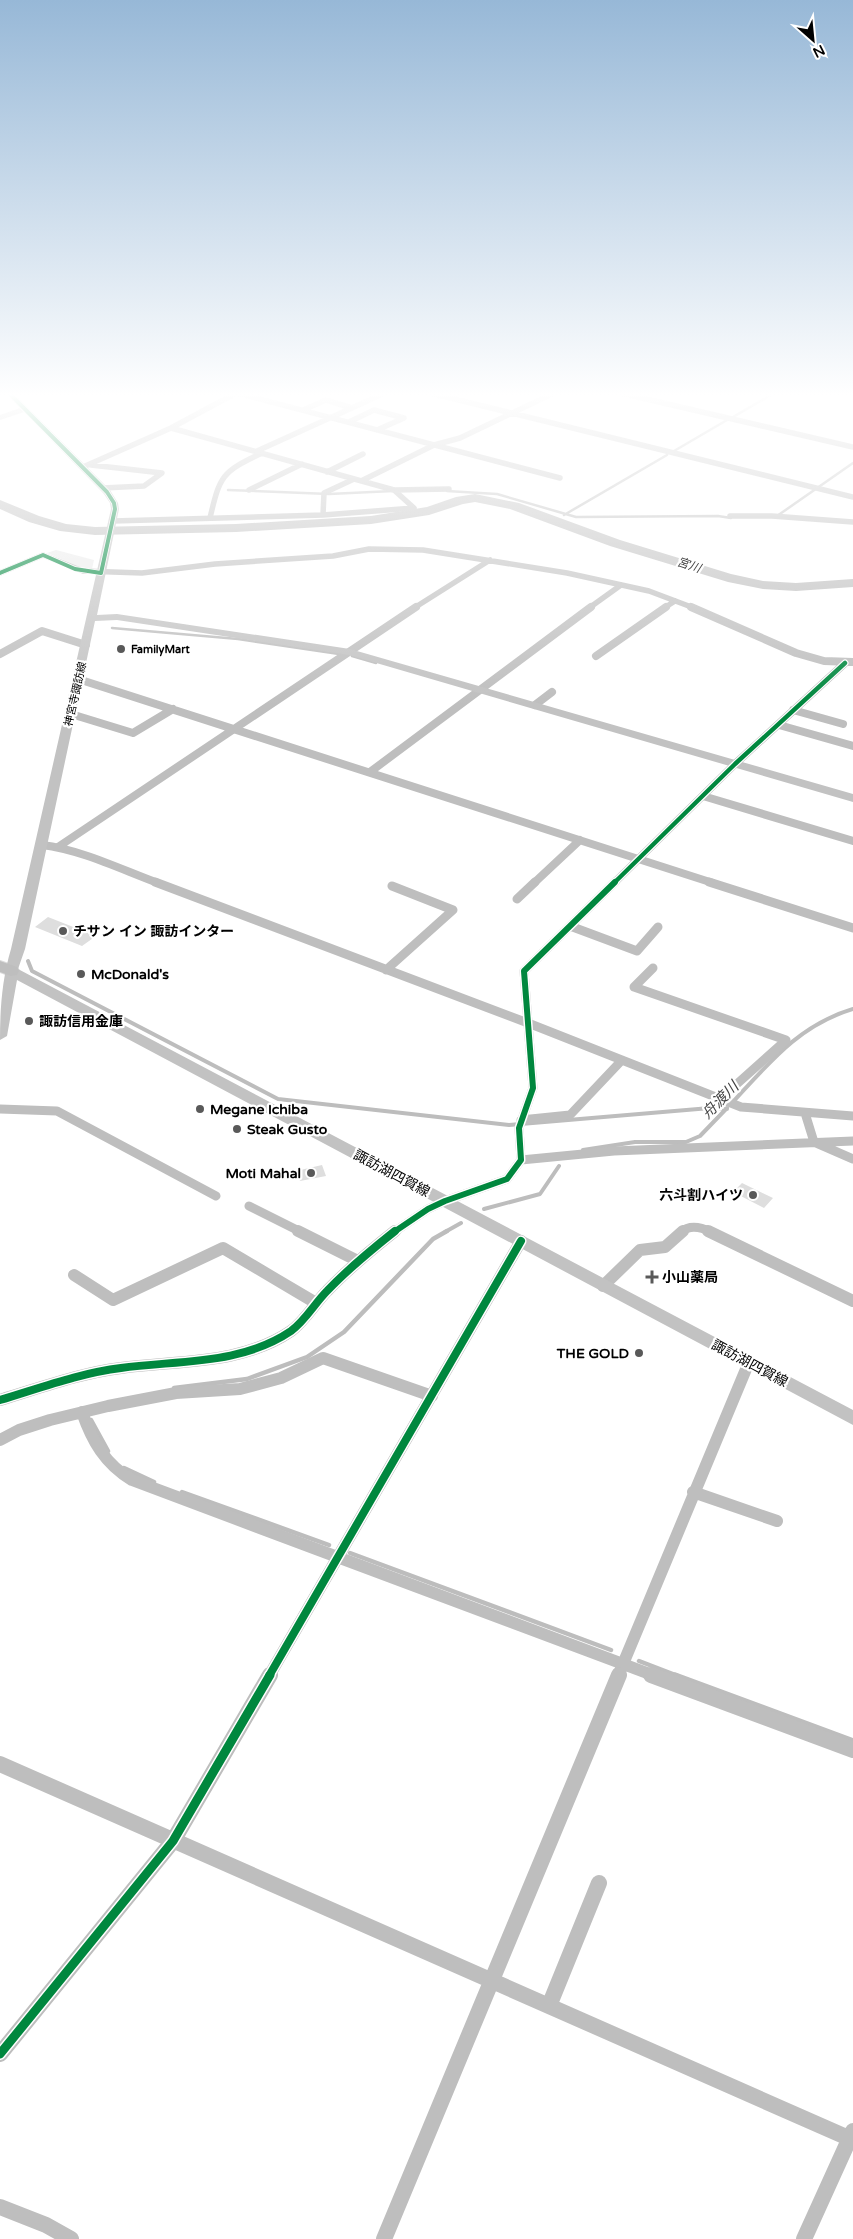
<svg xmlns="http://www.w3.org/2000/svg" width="853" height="2239" font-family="'Varela Round','Noto Sans JP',sans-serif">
  <rect width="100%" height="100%" fill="#fff"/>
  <path fill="#ebebeb" d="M56,550L94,560L92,569L80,567L47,553Z"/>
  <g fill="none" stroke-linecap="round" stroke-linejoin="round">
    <path stroke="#bdbdbd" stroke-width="2.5" d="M733,417L776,392
      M674,451L727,420
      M228,490L329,494L393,491
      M447,491L497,494L576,517L718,516L731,518
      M564,515L667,455
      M777,516L853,463
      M112,628L238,639L339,654
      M352,656L376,663"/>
    <path stroke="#bdbdbd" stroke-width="4" d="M28,961L32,971L278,1099L509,1125L710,1108L727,1109
      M732,1103C769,1063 799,1025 853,1009
      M583,1150L635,1142H686L700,1136L727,1108
      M484,1209L540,1194L559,1166
      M445,1232L461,1223"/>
    <path stroke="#bdbdbd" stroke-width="4.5" d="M174,1388L247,1379L307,1357L344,1332L433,1239L447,1231
      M91,1420L108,1451
      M124,1468L154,1482
      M182,1492L329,1545
      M350,1553L611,1650
      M639,1661L678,1676"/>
    <path stroke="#bdbdbd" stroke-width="5.5" d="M675,1675L853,1741"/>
    <path fill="#bdbdbd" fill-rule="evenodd" d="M475,494L519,503L620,540L731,574L763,581L796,583L853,579V587L796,591L763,589L728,582L610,546L510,509L475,502L463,504L429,515L371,524L236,532L95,535L60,531L29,522L0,509V500L39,516L66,524L95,527L236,524L371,516L427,507L456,497Z"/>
  </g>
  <path fill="#dedede" d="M48,917L96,936L82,946L35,927Z
    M322,1165L326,1176L300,1181L296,1171Z
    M742,1183L773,1198L764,1208L733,1192Z"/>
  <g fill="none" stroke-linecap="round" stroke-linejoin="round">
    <defs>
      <path id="highway" d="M0,961L17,967L19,971L17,975L11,976L0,972Z"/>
    </defs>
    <use href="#highway" stroke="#dbdbdb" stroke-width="2"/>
    <path stroke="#bebebe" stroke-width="5.5" d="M426,392L853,497
      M616,392L853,447
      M237,393L560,478
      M303,410L326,400L352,408
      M349,422L374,410L404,418L377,430
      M171,428L394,490L449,489
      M257,451L387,392
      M91,465L162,473L144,486L103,488
      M83,467L171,428L238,392
      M327,472L363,454
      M361,481L434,445L460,438L556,392
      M249,490L302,464
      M394,490L414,508
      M323,515L324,493L354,479
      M730,516H772L853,522
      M210,518C220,475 222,472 262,453
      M113,521L323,515L414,508
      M0,573L43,555L83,571L142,573L215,564L333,556L369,549L423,550L567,573L649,591L694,608
      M414,608L490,560
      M589,608L621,585
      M664,608L675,601"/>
    <path stroke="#bebebe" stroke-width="8" d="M691,607L796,653L824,661L853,662
      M0,654L42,631L86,645
      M596,656L666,607
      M78,679L713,883
      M535,705L552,692
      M793,710L843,724
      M71,714L133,733L173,709
      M779,725L853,746
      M370,772L591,607
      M703,796L853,841
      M42,845C82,850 120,869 158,883
      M58,847L416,607
      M534,883L580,840
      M614,883L735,764L845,663"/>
    <path stroke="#bebebe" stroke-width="9" d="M155,882L528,1023L741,1107L853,1116
      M709,882L853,928
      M517,899L535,882
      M570,926L637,951L658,927
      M653,968L634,987L786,1040L720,1099
      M386,970L453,910L392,886
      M0,1109L57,1111L216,1196
      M805,1113L814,1142L853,1159
      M521,1120L570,1115L622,1060
      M521,1160L614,1151L853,1141
      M249,1206L301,1232
      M394,1232L428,1209L445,1201L507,1179L521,1160L519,1128L533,1088L524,971L615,882
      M681,1232C690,1224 701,1227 711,1232"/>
    <path stroke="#bebebe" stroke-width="12" d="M298,1231L358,1261
      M708,1231L853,1301
      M74,1275L113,1300L223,1248L316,1303
      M603,1286L640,1250L665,1247L683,1231
      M0,1400C40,1388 80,1373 121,1368C179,1360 241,1365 291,1331C305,1321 315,1303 327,1291C348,1269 371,1250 395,1231
      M82,1412C92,1441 105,1464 132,1480L655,1676
      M0,1440L19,1430L50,1420L108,1406L176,1393L240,1389L281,1378L323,1358L432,1396
      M693,1492L777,1521
      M269,1676L521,1241
      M618,1676L749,1362"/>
    <path stroke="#bebebe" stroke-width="16" d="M651,1675L853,1750
      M0,1764L853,2140
      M549,2006L599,1883
      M0,2054L173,1841L270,1675
      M0,2207L46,2225L71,2239
      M384,2239L619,1675
      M804,2239L853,2131"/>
    <path fill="#c2c2c2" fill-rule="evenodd" d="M4,392H12L110,490L118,503L119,509L97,615L117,614L350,649L853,794V802L349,655L117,620L95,621L25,949L18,969L853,1410V1425L17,980L7,1036L0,1040C0,1009 2,979 11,949L111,509L110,503L104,494L24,412L0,420V415L20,408Z"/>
    <use href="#highway" fill="#bebebe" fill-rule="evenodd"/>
    <defs>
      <path id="cycleway-far4" d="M0,573L43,555L75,569L101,573L115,509L114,503L107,492L8,392"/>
      <path id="cycleway-far3" d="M614,883L735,764L845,663"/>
      <path id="cycleway-far2" d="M394,1232L428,1209L445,1201L507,1179L521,1160L519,1128L533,1088L524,971L615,882"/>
      <path id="cycleway-far1" d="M0,1400C40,1388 80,1373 121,1368C179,1360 241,1365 291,1331C305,1321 315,1303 327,1291C348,1269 371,1250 395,1231
        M269,1676L521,1241"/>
      <path id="cycleway" d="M0,2054L173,1841L270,1675"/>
    </defs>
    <use href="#cycleway-far4" stroke="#fff" stroke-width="5.5"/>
    <use href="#cycleway-far3" stroke="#fff" stroke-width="7"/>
    <use href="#cycleway-far2" stroke="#fff" stroke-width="9"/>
    <use href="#cycleway-far1" stroke="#fff" stroke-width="11"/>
    <use href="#cycleway" stroke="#fff" stroke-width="12"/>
    <use href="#cycleway-far4" stroke="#00873e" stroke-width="4"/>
    <use href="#cycleway-far3" stroke="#00873e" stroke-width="4.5"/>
    <use href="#cycleway-far2" stroke="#00873e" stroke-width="6"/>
    <use href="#cycleway-far1" stroke="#00873e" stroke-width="8"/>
    <use href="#cycleway" stroke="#00873e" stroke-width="9"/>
  </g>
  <linearGradient id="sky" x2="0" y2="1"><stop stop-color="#97b8d7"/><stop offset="0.56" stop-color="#fff"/><stop offset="1" stop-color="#fff" stop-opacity="0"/></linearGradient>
  <rect width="853" height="705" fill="url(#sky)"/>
  <g fill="#595959" stroke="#fff" stroke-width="2">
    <circle cx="121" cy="649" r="5"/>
    <circle cx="63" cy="931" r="5"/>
    <circle cx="81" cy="974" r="5"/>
    <circle cx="29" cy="1021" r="5"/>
    <circle cx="200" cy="1109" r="5"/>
    <circle cx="237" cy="1129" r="5"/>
    <circle cx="311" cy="1173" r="5"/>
    <circle cx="753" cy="1195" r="5"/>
    <path d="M649.5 1269.5h5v5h5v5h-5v5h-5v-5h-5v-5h5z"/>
    <circle cx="639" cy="1353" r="5"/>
  </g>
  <g text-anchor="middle" stroke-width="4.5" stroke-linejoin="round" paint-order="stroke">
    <g font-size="11" font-weight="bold" fill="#000" stroke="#fff" text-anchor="start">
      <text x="131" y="653">FamilyMart</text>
    </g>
    <g font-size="11" fill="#000" stroke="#fff">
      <text transform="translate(75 694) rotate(-77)" y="4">神宮寺諏訪線</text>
    </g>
    <g font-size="12" font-style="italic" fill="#424242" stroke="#fff">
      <text transform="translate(689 565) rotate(19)" y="4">宮川</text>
    </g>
    <g font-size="14" font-weight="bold" fill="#000" stroke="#fff" text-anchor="start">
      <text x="73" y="936">チサン イン 諏訪インター</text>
      <text x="91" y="979">McDonald's</text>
      <text x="39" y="1026">諏訪信用金庫</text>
      <text x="210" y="1114">Megane Ichiba</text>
      <text x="247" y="1134">Steak Gusto</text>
      <text x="301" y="1178" text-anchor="end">Moti Mahal</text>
      <text x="743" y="1200" text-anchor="end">六斗割ハイツ</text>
      <text x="662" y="1282">小山薬局</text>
      <text x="629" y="1358" text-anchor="end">THE GOLD</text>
    </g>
    <g font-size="14" fill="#000" stroke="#fff">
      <text transform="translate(392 1173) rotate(28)" y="5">諏訪湖四賀線</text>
      <text transform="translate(750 1363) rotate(28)" y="5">諏訪湖四賀線</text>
    </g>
    <g font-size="15" font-style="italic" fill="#424242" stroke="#fff">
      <text transform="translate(720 1100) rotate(-45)" y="5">舟渡川</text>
    </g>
  </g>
  <g transform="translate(813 40) rotate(153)" stroke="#ffffff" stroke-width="4" paint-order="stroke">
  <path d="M0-4L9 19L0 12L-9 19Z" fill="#000000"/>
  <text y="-8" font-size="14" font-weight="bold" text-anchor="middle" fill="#000000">N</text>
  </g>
</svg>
